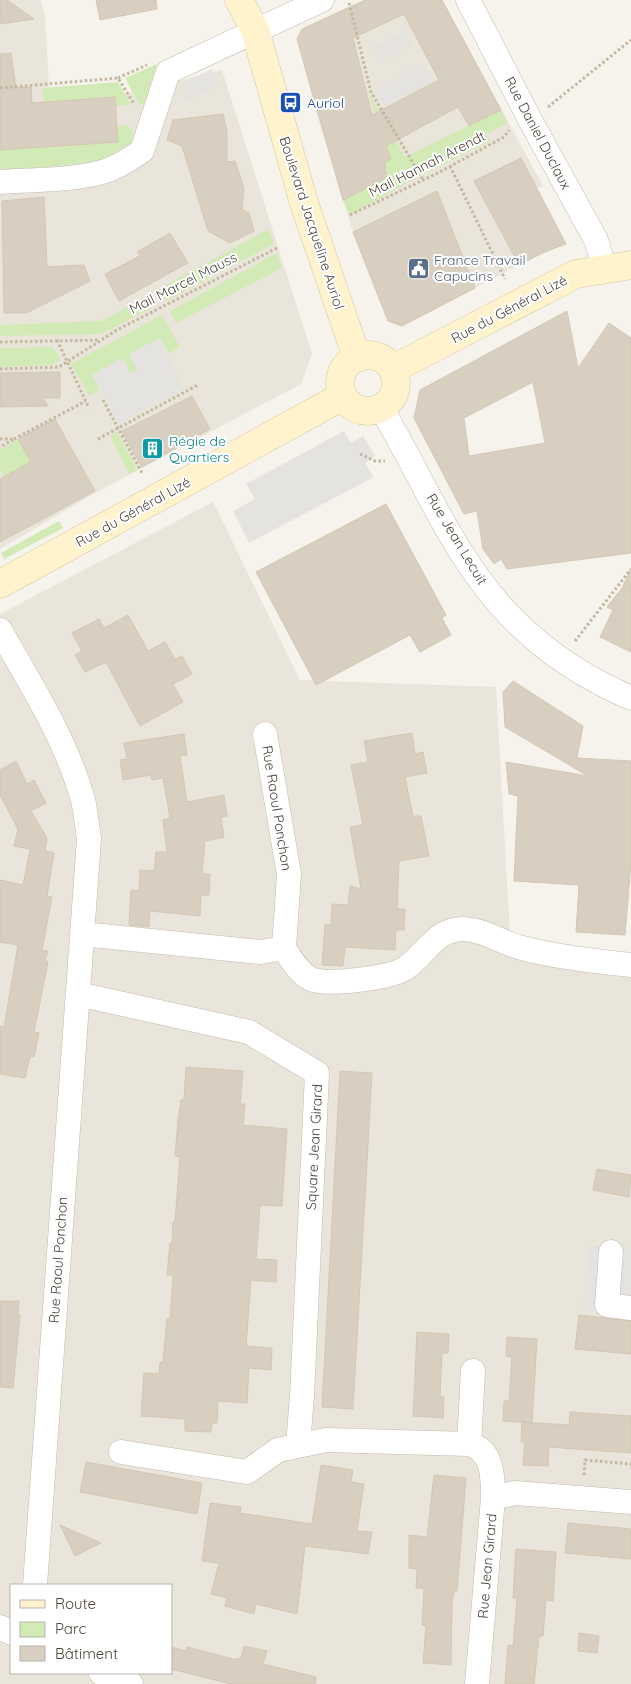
<svg xmlns="http://www.w3.org/2000/svg" width="631" height="1684" font-family="Quicksand,sans-serif">
  <rect width="100%" height="100%" fill="#f6f3ec"/>
  <path fill="#eae5da" fill-rule="evenodd" d="M0,0H41L45,17L50,102L115,97L222,70L312,354L301,384L95,493L0,549Z
    M365,0H442L543,186L537,189L565,244L519,265L402,326L388,321L353,232L316,112L297,39Z
    M213,502L300,680L496,687L510,935L631,958V1684H0V614ZM11,1585H171V1673H11Z"/>
  <path fill="#d2eab5" d="M157,64L144,104H139L125,78Z
    M118,82L131,105L116,106L115,97L44,102L43,88Z
    M366,88L405,157L501,110L508,123L486,134L490,141L416,178L350,215L343,200L385,178V162L391,159Z
    M126,125L133,130L131,143L100,161L0,172V150L118,142L117,126Z
    M269,229L274,244L166,301L159,289Z
    M277,253L282,268L176,323L170,311Z
    M151,295L157,305L102,334L0,336V325L101,321Z
    M162,315L180,347L169,353L160,338L130,354L137,370L130,373L122,358L92,375L100,390L89,396L71,364Z
    M53,347L60,360L51,365L0,367V348Z
    M117,432L137,470L129,474L110,436Z
    M18,439L34,467L21,468L4,477L0,470V450Z
    M59,521L63,528L4,559L1,553Z"/>
  <path fill="#e5e3e0" d="M405,31L413,45L380,63L372,49Z
    M421,64L434,83L386,108L375,90Z
    M212,69L219,85L186,101L179,85Z
    M160,338L183,390L119,424L92,375L123,358L130,373L137,370L129,354Z
    M344,431L351,443L363,436L375,456L365,463L374,477L249,543L233,511L255,499L246,484Z
    M588,1245L631,1248V1314L583,1310Z"/>
  <path fill="#d8cfc1" stroke="#d3c7b4" fill-rule="evenodd" d="M0,0H7L34,19L0,24Z
    M96,0H156L157,9L100,20Z
    M365,0H442L501,110L469,126L458,107L386,146L391,159L385,162L386,178L343,200L297,39L302,29ZM404,14L439,80L372,115L353,38Z
    M11,53L16,88L31,87L32,103L115,97L118,142L0,150V54Z
    M223,114L227,131V162L235,161L244,188L242,210L249,213L254,231L230,243L208,231L182,146L167,140L173,120Z
    M521,158L566,244L544,252L519,265L474,181Z
    M437,191L475,288L402,326L388,321L353,232Z
    M44,197L47,267L84,265L90,281L26,313H4L2,201Z
    M170,233L188,263L119,301L105,274L140,256L137,252Z
    M567,311L578,368L609,323L631,338V553L507,569L501,559L494,564L483,549L477,511L464,514L414,418L420,390ZM533,382L545,443L469,456L464,418Z
    M48,372H60V398H43L48,406L0,407V373Z
    M192,396L210,429L142,467L122,431Z
    M55,419L95,491L0,542V479L31,462L18,439Z
    M386,504L446,615L442,618L451,635L420,652L410,635L316,685L256,572Z
    M631,569V652L600,637L613,610L607,607L622,588Z
    M128,615L148,651L165,642L175,659L182,656L192,674L173,684L183,702L140,726L106,662L85,672L75,655L82,651L72,633L99,619L104,628Z
    M513,681L583,726L577,758L631,761V862L625,935L576,932L579,885L514,881L518,796L509,794L506,762L588,776L505,727L503,692Z
    M412,733L415,754L423,752L427,773L405,777L413,816H421L429,856L399,861L397,909H405L404,930H396L395,950L345,947L343,966L322,965L325,924L331,925L332,904L348,905L350,886L361,889L350,827L363,825L351,765L368,762L364,741Z
    M184,734L187,755L180,756L187,802L224,795L227,816L221,817L224,837L205,841L202,874H210L209,895H201L200,916L150,911L149,927L129,925L131,890L139,891L140,870L154,871L156,852H167L163,820L170,818L163,778L152,780L151,775L123,780L120,760L127,759L124,743Z
    M16,761L27,784L34,780L46,803L31,811L47,838L45,851L54,853L47,896L52,897L42,950L48,951L45,961L48,962L34,1032L39,1033L34,1057L30,1056L25,1078L0,1074V1026L4,1027L18,945L0,942V880L23,885L30,849L14,846L18,829L0,795V770Z
    M186,1067L243,1071L240,1104H245L243,1125L287,1129L282,1206L260,1205L258,1235L256,1259L277,1260L276,1282L251,1280L246,1346L272,1348L271,1370L249,1368L247,1403L218,1401L217,1423H212L211,1432L185,1431V1419L141,1416L144,1373L159,1374L160,1362H163L167,1319H170L173,1275H167L170,1243H172L173,1222H175L180,1157L175,1156L178,1121L181,1100H184Z
    M340,1071L372,1073L353,1409L322,1407Z
    M597,1169L631,1175L629,1197L593,1190Z
    M0,1301H19L18,1315H20L13,1388L0,1387Z
    M579,1315L631,1321V1354L575,1349Z
    M417,1332L449,1334L448,1353H442L440,1397H444L443,1418L413,1416Z
    M507,1337L537,1339L532,1423L503,1421L504,1401H509L512,1357L506,1356Z
    M570,1412L631,1416V1453L549,1447L548,1466L523,1465L525,1442H521L522,1422L569,1425Z
    M86,1462L202,1483L197,1514L80,1492Z
    M321,1465L353,1470L351,1482L364,1484L357,1531L372,1532L368,1554L305,1546L297,1614L256,1604L254,1614L225,1606L227,1598L211,1594L219,1563L202,1561L210,1503L241,1507L240,1513L312,1524Z
    M434,1475L466,1478L457,1591H454L452,1604L451,1665L423,1663L426,1626L422,1625L424,1588H416L417,1569L409,1568V1535L427,1537Z
    M568,1523L631,1529V1559L565,1553Z
    M60,1525L76,1532L101,1543L75,1556Z
    M516,1549L556,1552L553,1601L546,1600L543,1636H539L534,1684H505L508,1645L513,1646L517,1598H513Z
    M579,1633L599,1636L597,1653L578,1651Z
    M244,1646L267,1651L263,1664L316,1677L315,1684H231L171,1669V1647L186,1651L187,1647L237,1660V1658L241,1659Z"/>
  <g fill="none" stroke-linecap="round" stroke-linejoin="round">
    <defs>
      <path id="street" d="M468,0L529,118L596,240L604,267
        M0,182C28,180 84,180 108,170C120,166 131,158 142,151L168,72L322,0
        M381,408C414,463 442,529 480,580C519,634 571,672 631,698
        M0,630C31,685 66,739 83,800C86,813 87,826 89,839L35,1585
        M265,734L289,874L284,948
        M82,934L260,952L284,948
        M284,948C291,959 299,973 311,979C326,986 390,978 404,969C425,956 434,930 462,929C483,929 502,943 522,948C557,957 595,961 631,965
        M78,994L249,1032L317,1073L302,1396L298,1445
        M611,1252L607,1305L631,1308
        M469,1444C493,1450 493,1477 493,1498
        M121,1452L247,1472L278,1450L326,1440L469,1444L473,1371
        M0,1627L11,1633
        M101,1673L131,1684
        M477,1684L493,1498L515,1493L631,1502"/>
      <path id="secondary" d="M239,0L255,30L304,203L357,358
        M340 383a28 28 0 1 1 56 0a28 28 0 1 1-56 0Z
        M393,369L576,274L631,265
        M0,584L343,396"/>
    </defs>
    <use href="#street" stroke="#c2bbae" stroke-width="25"/>
    <use href="#secondary" stroke="#d6c79b" stroke-width="29"/>
    <path stroke="#c4b79f" stroke-width="3" stroke-dasharray="2.5 2.5" stroke-linecap="butt" d="M349,3L371,92L423,180
      M118,78L147,65
      M0,88L118,78L134,104
      M548,107L631,40
      M450,166L505,279
      M350,215L436,174L504,137L509,130
      M57,340L89,408
      M0,342L99,340
      M0,369L59,367L117,330L277,248
      M103,400L142,473
      M0,439H14L0,447
      M14,439L86,401
      M98,439L198,385
      M360,454L375,461H385
      M575,641L631,569
      M584,1475L585,1460L631,1464"/>
    <use href="#street" stroke="#fff" stroke-width="24"/>
    <use href="#secondary" stroke="#fff3cd" stroke-width="28"/>
  </g>
  <defs>
    <symbol id="bus-square" viewBox="-11 -11 22 22"><rect x="-9" y="-9" width="18" height="18" rx="4" fill="#1a4fb4" stroke="#fff"/><path d="M-5-6H5V4H4V6H2V4H-2V6H-4V4H-5ZM-3.5-4V0h7V-4ZM-3.5 1.2v1.5H-2V1.2ZM2 1.2v1.5H3.5V1.2Z" fill="#fff"/></symbol>
    <symbol id="civic-square" viewBox="-11 -11 22 22"><rect x="-9" y="-9" width="18" height="18" rx="4" fill="#5c6f8a" stroke="#fff"/><path d="M-.6-6.5H3V-4.5H.6V-3L4-1V1h2V6H-6V1h2V-1L-.6-3ZM-1.2 2.5V6h2.4V2.5Z" fill="#fff"/></symbol>
    <symbol id="building-square" viewBox="-11 -11 22 22"><rect x="-9" y="-9" width="18" height="18" rx="4" fill="#0f9aa8" stroke="#fff"/><path d="M-4-6H4V6H1V3H-1V6H-4ZM-2.5-4.3h1.7v1.8h-1.7ZM.8-4.3h1.7v1.8H.8ZM-2.5-1h1.7V.8h-1.7ZM.8-1h1.7V.8H.8Z" fill="#fff"/></symbol>
  </defs>
  <g fill-rule="evenodd">
    <use href="#bus-square" x="278" y="90" width="25" height="25"/>
    <use href="#civic-square" x="406" y="256" width="25" height="25"/>
    <use href="#building-square" x="140" y="436" width="25" height="25"/>
  </g>
  <g text-anchor="middle" stroke-width="4" stroke-linejoin="round" paint-order="stroke">
    <g font-size="14" fill="#164399" stroke="#fff" text-anchor="start">
      <text x="307" y="108">Auriol</text>
    </g>
    <g font-size="14" fill="#4b4439" stroke="#fff">
      <text transform="translate(538 133) rotate(62)" y="5">Rue Daniel Duclaux</text>
      <text transform="translate(427 164) rotate(-27)" y="5">Mail Hannah Arendt</text>
      <text transform="translate(312 223) rotate(72)" y="5">Boulevard Jacqueline Auriol</text>
      <text transform="translate(183 283) rotate(-27)" y="5">Mail Marcel Mauss</text>
      <text transform="translate(509 309) rotate(-28)" y="5">Rue du Général Lizé</text>
      <text transform="translate(133 512) rotate(-29)" y="5">Rue du Général Lizé</text>
      <text transform="translate(457 539) rotate(59)" y="5">Rue Jean Lecuit</text>
      <text transform="translate(277 808) rotate(81)" y="5">Rue Raoul Ponchon</text>
      <text transform="translate(314 1147) rotate(-87)" y="5">Square Jean Girard</text>
      <text transform="translate(58 1260) rotate(-86)" y="5">Rue Raoul Ponchon</text>
      <text transform="translate(487 1566) rotate(-85)" y="5">Rue Jean Girard</text>
    </g>
    <g font-size="14" fill="#4e5e75" stroke="#fff" text-anchor="start">
      <text x="434" y="265">France Travail<tspan x="434" dy="16">Capucins</tspan></text>
    </g>
    <g font-size="14" fill="#0d838f" stroke="#fff" text-anchor="start">
      <text x="169" y="446">Régie de<tspan x="169" dy="16">Quartiers</tspan></text>
    </g>
  </g>
  <rect x="10" y="1584" width="162" height="90" fill="#ffffff" stroke="#b7b4b0"/>
  <rect x="20" y="1600" width="25" height="8" fill="#fff3cd" stroke="#b7b4b0"/>
  <text x="55" y="1609" font-size="15" fill="#4b4439">Route</text>
  <rect x="20" y="1622" width="25" height="15" fill="#d2eab5" stroke="#b7b4b0"/>
  <text x="55" y="1634" font-size="15" fill="#4b4439">Parc</text>
  <rect x="20" y="1646" width="25" height="15" fill="#d8cfc1" stroke="#b7b4b0"/>
  <text x="55" y="1659" font-size="15" fill="#4b4439">Bâtiment</text>
</svg>
